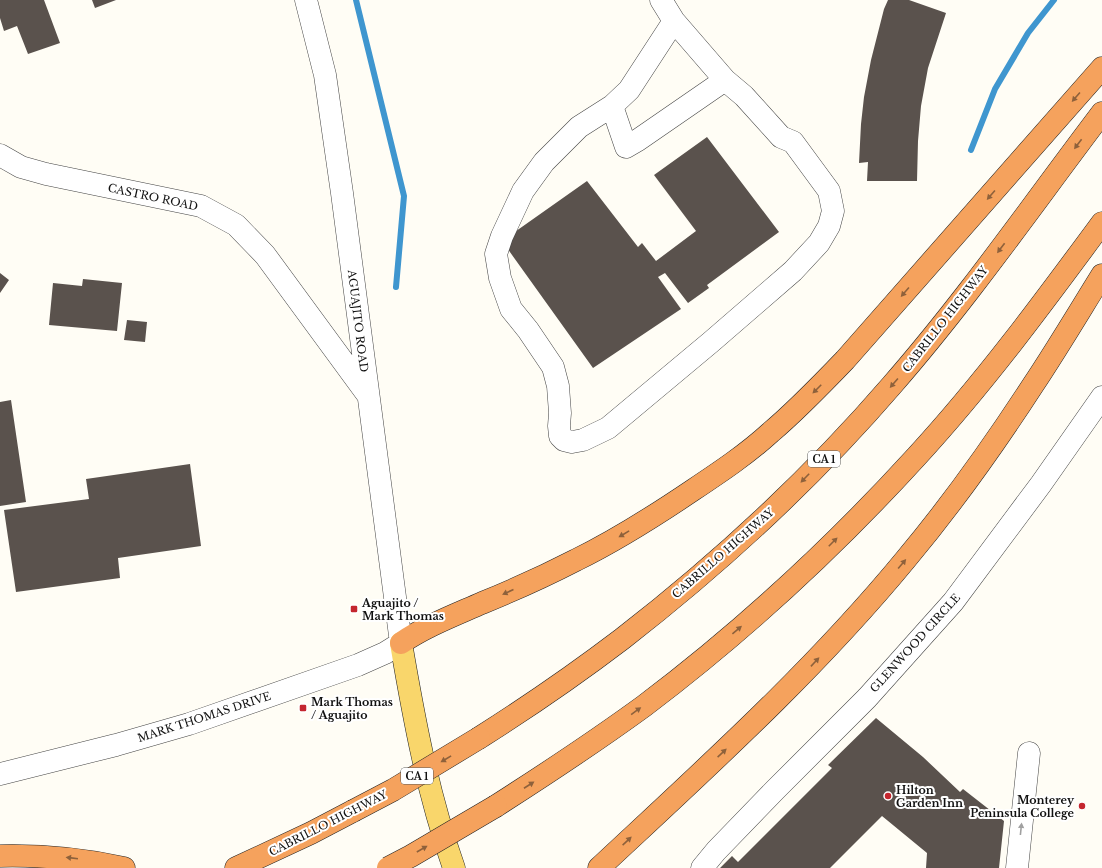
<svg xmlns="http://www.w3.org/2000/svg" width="1102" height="868" font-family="'Libre Baskerville',serif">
  <rect width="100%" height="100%" fill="#fffdf5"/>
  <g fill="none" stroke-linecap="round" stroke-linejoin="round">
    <path stroke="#3f96cf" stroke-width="6" d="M356,0L404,196L396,287
      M971,150L995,89L1028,33L1054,0"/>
  </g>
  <path fill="#5a524d" d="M0,0H44L60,43L28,54L17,26L4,31L0,18Z
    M92,0H116L95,8Z
    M888,0H909L946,13L928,68L921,106L918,141L917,181H867L868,162L859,163L861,124L864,97L871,60L884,9Z
    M707,137L779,232L707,285L709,288L688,303L665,273L658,277L681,309L593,368L502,241L587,181L638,247L642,243L656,261L696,231L654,175Z
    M0,273L9,280L0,293Z
    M83,279L122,283L117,331L49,325L53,283L82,286Z
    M127,320L147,322L145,342L124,340Z
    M11,400L26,502L0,506V402Z
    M190,464L201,546L118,558L120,578L16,592L4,510L89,499L86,479Z
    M876,718L923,757L960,792L963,789L1004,821L999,868H926L927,853L882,816L830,868H720L732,856L738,862L832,768L828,765Z"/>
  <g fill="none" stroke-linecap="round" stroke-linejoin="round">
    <defs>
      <path id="minor" d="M661,0L674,21
        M612,106L626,147L638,140L725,80L674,21L629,90L612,106L579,127L544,162L523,191L502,236L496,254L500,278L511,309L528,330L553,367L558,386L560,413L559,426L560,436L564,440L572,442L583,440L608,428L711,342L793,271L819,243L829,226L833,211L829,191L793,142L781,137L744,96L725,80
        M0,155L21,167L46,174L201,206L236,225L265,255L367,394
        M0,774L116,745L189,724L358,665L385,653L401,643L342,193L325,75L306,0
        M702,868L716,851L775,790L867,698L953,602L1041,484L1102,397
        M1017,868L1029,753"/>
      <path id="major" d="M401,643C414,719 428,795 454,868"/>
      <path id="highway" d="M401,643C426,626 455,615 482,603C514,590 545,576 576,560C617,540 656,515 693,490C720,472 747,454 771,432C797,410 821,385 845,360L1102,68
        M479,738C528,707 576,674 622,639C720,563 811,479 892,385C967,299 1033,204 1102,113
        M496,806C546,774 596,741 644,706C742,632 834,547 917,456C984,383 1043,303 1102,223
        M0,856C42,855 83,859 124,868
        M236,868L311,833L353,811
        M599,868C705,769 813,672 906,559C952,504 994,445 1033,385C1057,349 1079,312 1102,275"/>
    </defs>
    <use href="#minor" stroke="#444" stroke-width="23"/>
    <use href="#major" stroke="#222" stroke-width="23"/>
    <use href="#highway" stroke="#222" stroke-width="23"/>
    <use href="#minor" stroke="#fff" stroke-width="22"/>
    <use href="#major" stroke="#f9d66b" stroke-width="22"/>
    <use href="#highway" stroke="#f5a25d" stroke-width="22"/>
    <defs>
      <path id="highway-bridge" d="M353,811L393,790L479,738
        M388,868L411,856L496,806"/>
    </defs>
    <use href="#highway-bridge" stroke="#222" stroke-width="23" stroke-linecap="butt"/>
    <use href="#highway-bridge" stroke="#f5a25d" stroke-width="22"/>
  </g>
  <defs><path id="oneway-solid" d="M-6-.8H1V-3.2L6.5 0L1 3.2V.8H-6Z"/></defs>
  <g fill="#8e613b">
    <use href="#oneway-solid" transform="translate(1076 97) rotate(131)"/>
    <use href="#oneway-solid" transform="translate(1078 144) rotate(127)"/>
    <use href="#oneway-solid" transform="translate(991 195) rotate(131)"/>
    <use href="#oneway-solid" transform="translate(1001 248) rotate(127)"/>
    <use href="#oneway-solid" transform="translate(905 292) rotate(131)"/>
    <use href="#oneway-solid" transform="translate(894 383) rotate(131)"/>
    <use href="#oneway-solid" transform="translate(817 389) rotate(135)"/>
    <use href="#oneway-solid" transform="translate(805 478) rotate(134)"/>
    <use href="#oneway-solid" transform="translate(624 534) rotate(149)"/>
    <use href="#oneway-solid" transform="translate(833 542) rotate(-45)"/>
    <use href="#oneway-solid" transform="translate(902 564) rotate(-50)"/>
    <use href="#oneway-solid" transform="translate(508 592) rotate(156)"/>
    <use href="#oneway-solid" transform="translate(737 630) rotate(-40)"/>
    <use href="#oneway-solid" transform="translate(815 662) rotate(-47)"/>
    <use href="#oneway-solid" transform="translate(636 711) rotate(-36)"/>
    <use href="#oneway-solid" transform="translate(722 753) rotate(-43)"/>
    <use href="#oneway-solid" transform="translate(446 759) rotate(149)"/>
    <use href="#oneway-solid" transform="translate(529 785) rotate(-33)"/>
    <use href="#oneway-solid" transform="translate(627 841) rotate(-43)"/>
    <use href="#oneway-solid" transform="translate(422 849) rotate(-30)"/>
    <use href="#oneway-solid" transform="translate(72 858) rotate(-173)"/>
  </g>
  <use fill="#a0a0a0" href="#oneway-solid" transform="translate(1021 829) rotate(-84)"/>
  <g fill="#c4262e" stroke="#fff" stroke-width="1.5">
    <rect x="350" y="605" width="8" height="8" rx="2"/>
    <rect x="299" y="704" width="8" height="8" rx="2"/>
    <circle cx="888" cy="796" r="4"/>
    <circle cx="1082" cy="806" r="4"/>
  </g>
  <g text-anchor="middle" stroke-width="4" stroke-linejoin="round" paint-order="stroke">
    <g fill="#fff" stroke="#585858" stroke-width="1">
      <rect x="808" y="451" width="32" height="16" rx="3"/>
      <rect x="401" y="768" width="32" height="16" rx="3"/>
    </g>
    <g font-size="10" font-weight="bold" fill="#111">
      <text x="824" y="463">CA 1</text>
      <text x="417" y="780">CA 1</text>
    </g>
    <g font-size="11" fill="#111" stroke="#fff">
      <text transform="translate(153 197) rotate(12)" y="4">CASTRO ROAD</text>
      <text transform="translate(945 319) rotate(-52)" y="4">CABRILLO HIGHWAY</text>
      <text transform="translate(358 321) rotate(83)" y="4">AGUAJITO ROAD</text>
      <text transform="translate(723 553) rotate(-41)" y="4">CABRILLO HIGHWAY</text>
      <text transform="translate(915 643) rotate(-48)" y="4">GLENWOOD CIRCLE</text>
      <text transform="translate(204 717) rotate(-18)" y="4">MARK THOMAS DRIVE</text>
      <text transform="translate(328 823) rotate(-27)" y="4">CABRILLO HIGHWAY</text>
    </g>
    <g font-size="11" font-weight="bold" fill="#111" stroke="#fff" text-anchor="start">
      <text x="362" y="607">Aguajito /<tspan x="362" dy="13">Mark Thomas</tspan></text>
      <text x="311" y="706">Mark Thomas<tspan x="311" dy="13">/ Aguajito</tspan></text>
      <text x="896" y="794">Hilton<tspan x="896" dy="13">Garden Inn</tspan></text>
      <text x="1074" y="804" text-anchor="end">Monterey<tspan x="1074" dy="13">Peninsula College</tspan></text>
    </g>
  </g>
</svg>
